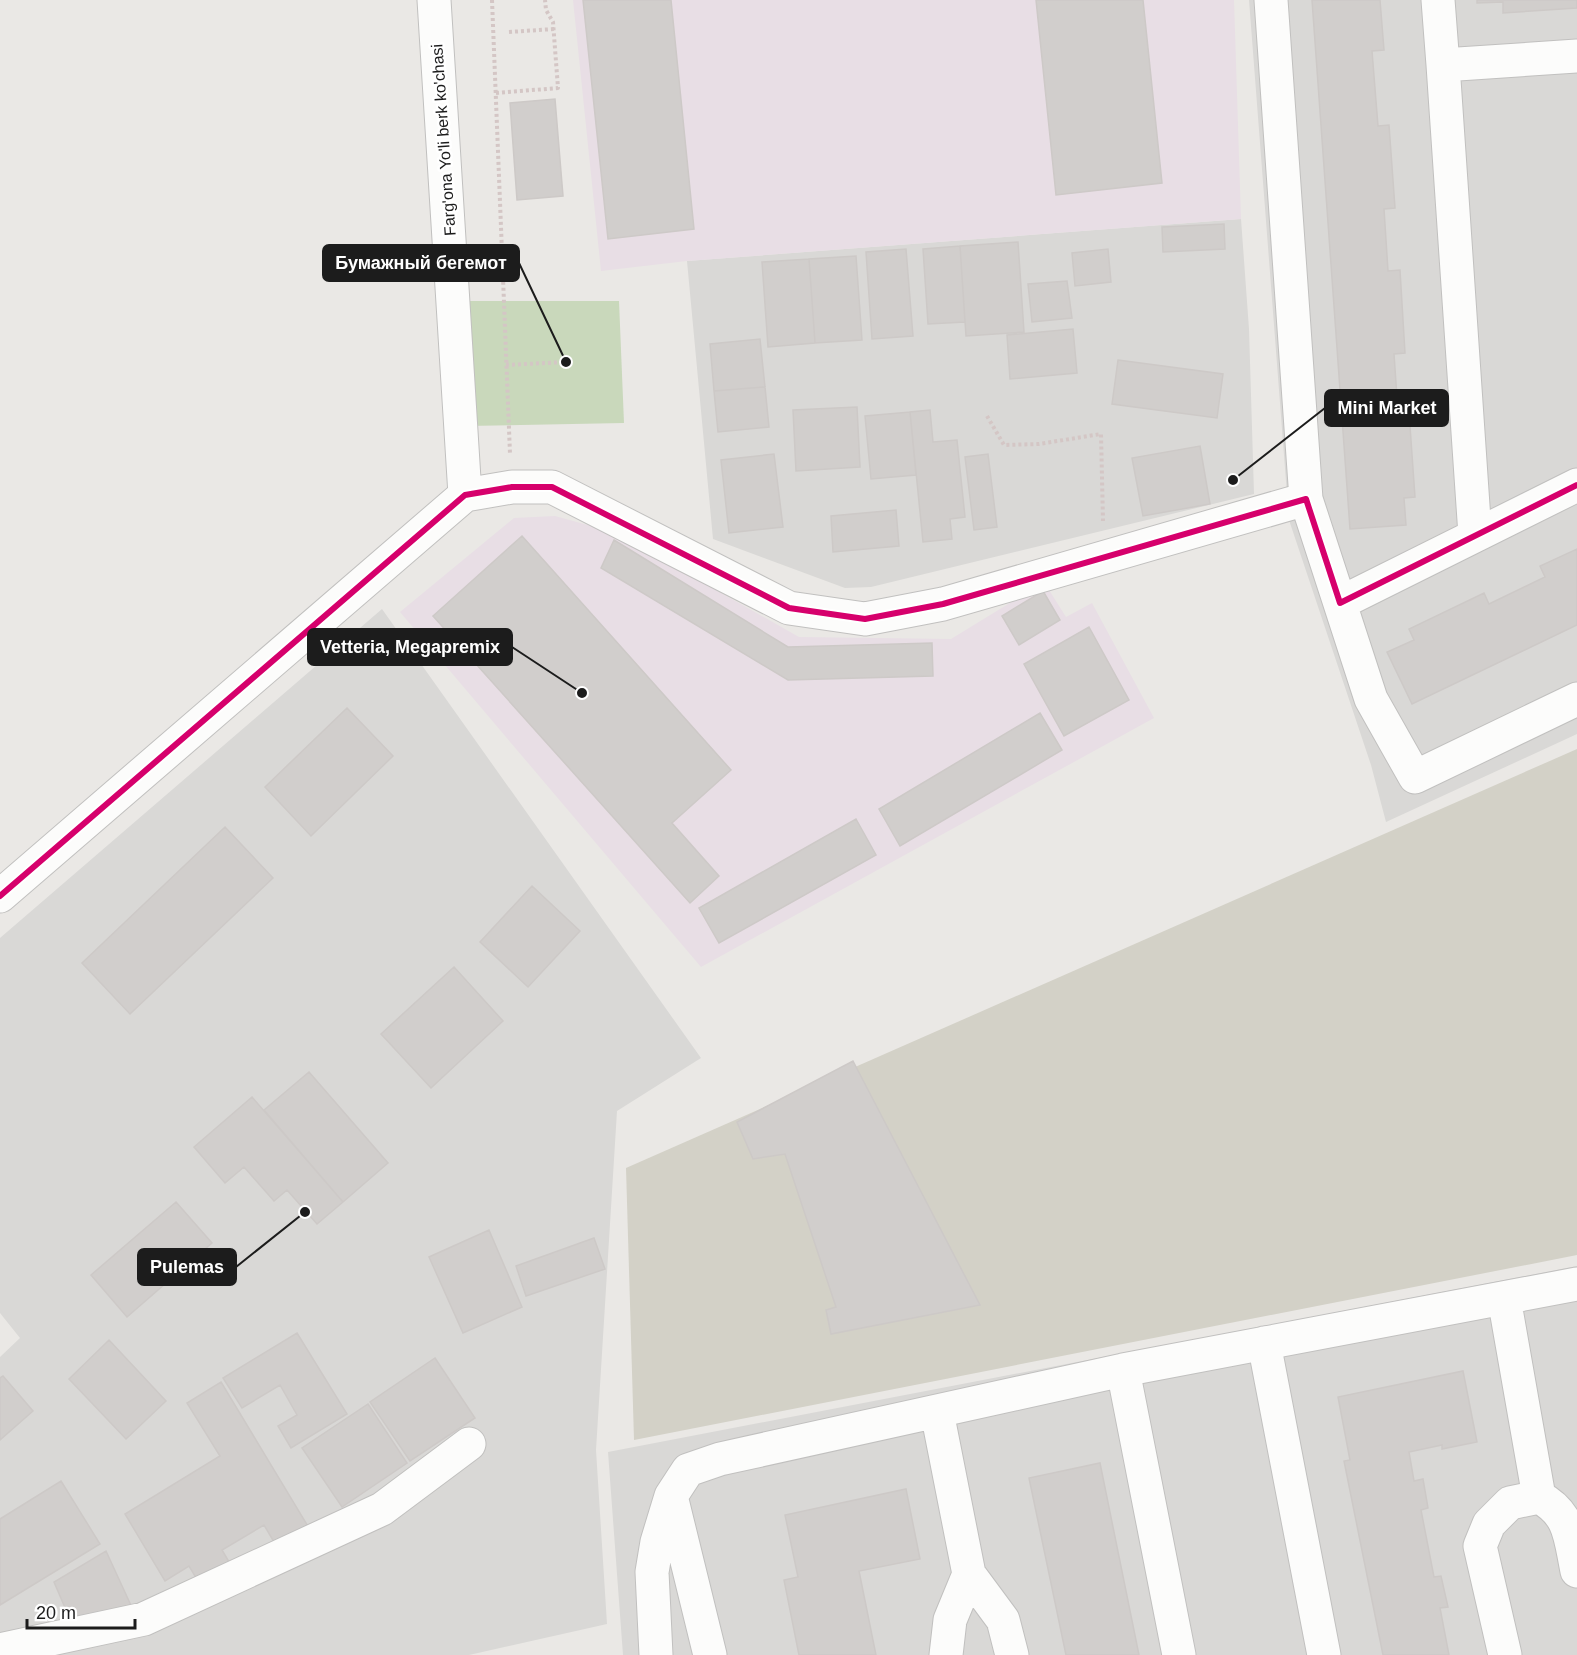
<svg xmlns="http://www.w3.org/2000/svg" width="1577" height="1655" font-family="Helvetica,sans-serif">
  <rect width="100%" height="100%" fill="#eae8e5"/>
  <path fill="#d9d8d6" d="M1249,0H1577V734L1386,822L1371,765L1289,520Z
    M1241,219L1249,329L1254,494L871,587L845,588L713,539L687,261Z
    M382,609L701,1058L617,1111L596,1450L607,1624L469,1655H0V1357L20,1338L0,1313V938Z
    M1577,1266V1655H623L608,1452Z"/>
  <path fill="#e8dee5" d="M573,0H1234L1241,219L687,261L601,271Z
    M555,516L613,532L799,637L951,639L1044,582L1066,617L1092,603L1154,718L701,967L400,612L514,518Z"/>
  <path fill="#d3d1c7" d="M1577,749V1255L634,1440L626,1168Z"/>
  <path fill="#c9d8bb" d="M470,301H619L624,423L466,426Z"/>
  <path fill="#d1cecc" stroke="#cdc9c7" stroke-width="1.5" d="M583,0H671L694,229L608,239Z
    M1036,0H1143L1162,183L1056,195Z
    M1312,0H1380L1384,50L1372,51L1378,126L1389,125L1395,208L1384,209L1388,271L1400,270L1405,353L1394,354L1398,412H1409L1415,497L1404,498L1406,525L1350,529Z
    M1477,0H1577V8L1503,13V2L1477,3Z
    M555,99L563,196L517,200L510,103Z
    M1224,224L1225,249L1163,252L1162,227Z
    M1018,242L1024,332L966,336L960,246Z
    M960,246L965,322L928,324L923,249Z
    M906,249L913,336L872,339L866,252Z
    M1108,249L1111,282L1075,286L1072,253Z
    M856,256L862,340L815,343L809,259Z
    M809,259L815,343L768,347L762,262Z
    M1067,281L1072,318L1032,322L1028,284Z
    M1073,329L1077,373L1010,379L1007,335Z
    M760,339L765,387L714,391L710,344Z
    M1118,360L1223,374L1217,418L1112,404Z
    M765,387L769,427L718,432L714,391Z
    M857,407L860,467L796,471L793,410Z
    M930,410L933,442L957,440L965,517L950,519L952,539L923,542L910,412Z
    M910,412L916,475L871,479L865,416Z
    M1200,446L1210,504L1143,516L1132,458Z
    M774,454L783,527L729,533L721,460Z
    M988,454L997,527L974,530L965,457Z
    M896,510L899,546L833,552L831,516Z
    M522,536L731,770L672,823L719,876L690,903L433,616Z
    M614,540L788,647L932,643L933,676L788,680L601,568Z
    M1577,549V625L1412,704L1387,652L1414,640L1409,629L1484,593L1489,604L1545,577L1540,566Z
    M1043,591L1060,620L1019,645L1002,616Z
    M1089,627L1129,700L1064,736L1024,664Z
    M347,708L393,756L311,836L265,787Z
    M1040,713L1062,750L900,846L879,809Z
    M856,819L876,855L719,943L699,908Z
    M225,827L273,878L130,1014L82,963Z
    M532,886L580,931L528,987L480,942Z
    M454,967L503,1021L431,1088L381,1034Z
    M853,1061L980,1305L831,1334L826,1310L836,1307L785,1154L753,1159L737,1122Z
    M309,1072L388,1163L343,1202L264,1110Z
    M252,1097L343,1202L317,1224L287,1190L274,1201L244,1167L225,1183L194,1147Z
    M176,1202L212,1243L127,1317L91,1275Z
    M489,1230L522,1307L463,1333L429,1257Z
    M594,1238L605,1269L526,1296L516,1266Z
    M297,1333L347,1414L291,1448L278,1426L297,1415L280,1385L242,1408L223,1378Z
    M109,1340L166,1401L126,1439L69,1379Z
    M435,1358L475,1418L410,1461L370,1402Z
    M1463,1371L1477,1442L1442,1449V1445L1409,1452L1414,1481L1423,1479L1428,1508L1421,1510L1434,1577L1441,1576L1448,1607L1440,1608L1449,1655H1383L1344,1461L1350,1460L1338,1397Z
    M3,1376L33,1411L0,1440V1378Z
    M221,1382L309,1528L277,1547L264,1525L222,1550L232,1567L201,1586L189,1566L165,1581L125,1514L220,1456L187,1403Z
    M368,1404L407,1463L342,1507L302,1448Z
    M1100,1463L1139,1655H1066L1029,1478Z
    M61,1481L100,1544L0,1605V1519Z
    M906,1489L920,1559L859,1571L876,1655H799L784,1580L798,1577L785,1515Z
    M106,1551L134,1612L72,1624L54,1582Z"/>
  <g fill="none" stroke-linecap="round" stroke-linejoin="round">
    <defs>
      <path id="minor" d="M434,0L465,495
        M1271,0L1306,499L1371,699L1415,777L1577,699
        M1438,0L1443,65
        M1475,535L1443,65L1577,56
        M1340,603L1577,485
        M0,896L465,495L512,487H552L789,608L865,619L943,604L1306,499
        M1504,1298L1539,1497
        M1264,1343L1324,1655
        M1123,1370L1179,1655
        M937,1412L969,1574L950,1620L946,1655
        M671,1496L710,1655
        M969,1574L1003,1620L1012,1655
        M0,1650L144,1619L382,1509L469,1444
        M656,1655L652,1572L657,1542L671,1496L688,1470L720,1459L1123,1370L1577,1284
        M1505,1655L1480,1546L1489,1524L1510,1503L1539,1497C1571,1514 1570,1538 1577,1571"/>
    </defs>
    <use href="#minor" stroke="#c1c0bf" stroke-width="35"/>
    <path stroke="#d4c6c5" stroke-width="4" stroke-dasharray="3 3" stroke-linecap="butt" d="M492,0L510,454
      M509,32L554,29
      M496,93L558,88L553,22L546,10L545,0
      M506,365L566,362
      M987,416L1004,445L1039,444L1101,434L1103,521"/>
    <use href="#minor" stroke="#fcfcfb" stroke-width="33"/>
    <defs>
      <path id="cycleway" d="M0,896L465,495L512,487H552L789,608L865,619L943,604L1306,499L1340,603L1577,485"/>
    </defs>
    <use href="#cycleway" stroke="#fff" stroke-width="10"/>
    <use href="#cycleway" stroke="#d6006c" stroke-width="6"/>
  </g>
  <g text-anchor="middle" stroke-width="5" stroke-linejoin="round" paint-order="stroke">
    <g font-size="16" fill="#1c1c1c" stroke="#fff">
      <text transform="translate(443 140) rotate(-94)" y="6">Farg'ona Yo'li berk ko'chasi</text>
    </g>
  </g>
  <path fill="none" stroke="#1c1c1c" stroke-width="2" d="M566 362L519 263M1233 480L1325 408M582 693L512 647M305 1212L236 1267"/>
  <g fill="#1c1c1c" stroke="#fff" stroke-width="2">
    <circle cx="566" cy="362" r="6"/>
    <circle cx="1233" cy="480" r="6"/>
    <circle cx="582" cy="693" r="6"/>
    <circle cx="305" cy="1212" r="6"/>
  </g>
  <g fill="#1c1c1c" stroke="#1c1c1c" stroke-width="2">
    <rect x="323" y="245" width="196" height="36" rx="6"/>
    <rect x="1325" y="390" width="123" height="36" rx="6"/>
    <rect x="308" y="629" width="204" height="36" rx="6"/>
    <rect x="138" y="1249" width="98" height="36" rx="6"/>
  </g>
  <g font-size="18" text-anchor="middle" font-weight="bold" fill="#fff">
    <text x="421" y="269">Бумажный бегемот</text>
    <text x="1387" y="414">Mini Market</text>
    <text x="410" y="653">Vetteria, Megapremix</text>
    <text x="187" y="1273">Pulemas</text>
  </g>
  <path d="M27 1619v9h108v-9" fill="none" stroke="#1c1c1c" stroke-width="3"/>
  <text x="36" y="1619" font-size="18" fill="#1c1c1c" stroke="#ffffff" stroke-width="4.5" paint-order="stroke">20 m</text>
</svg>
